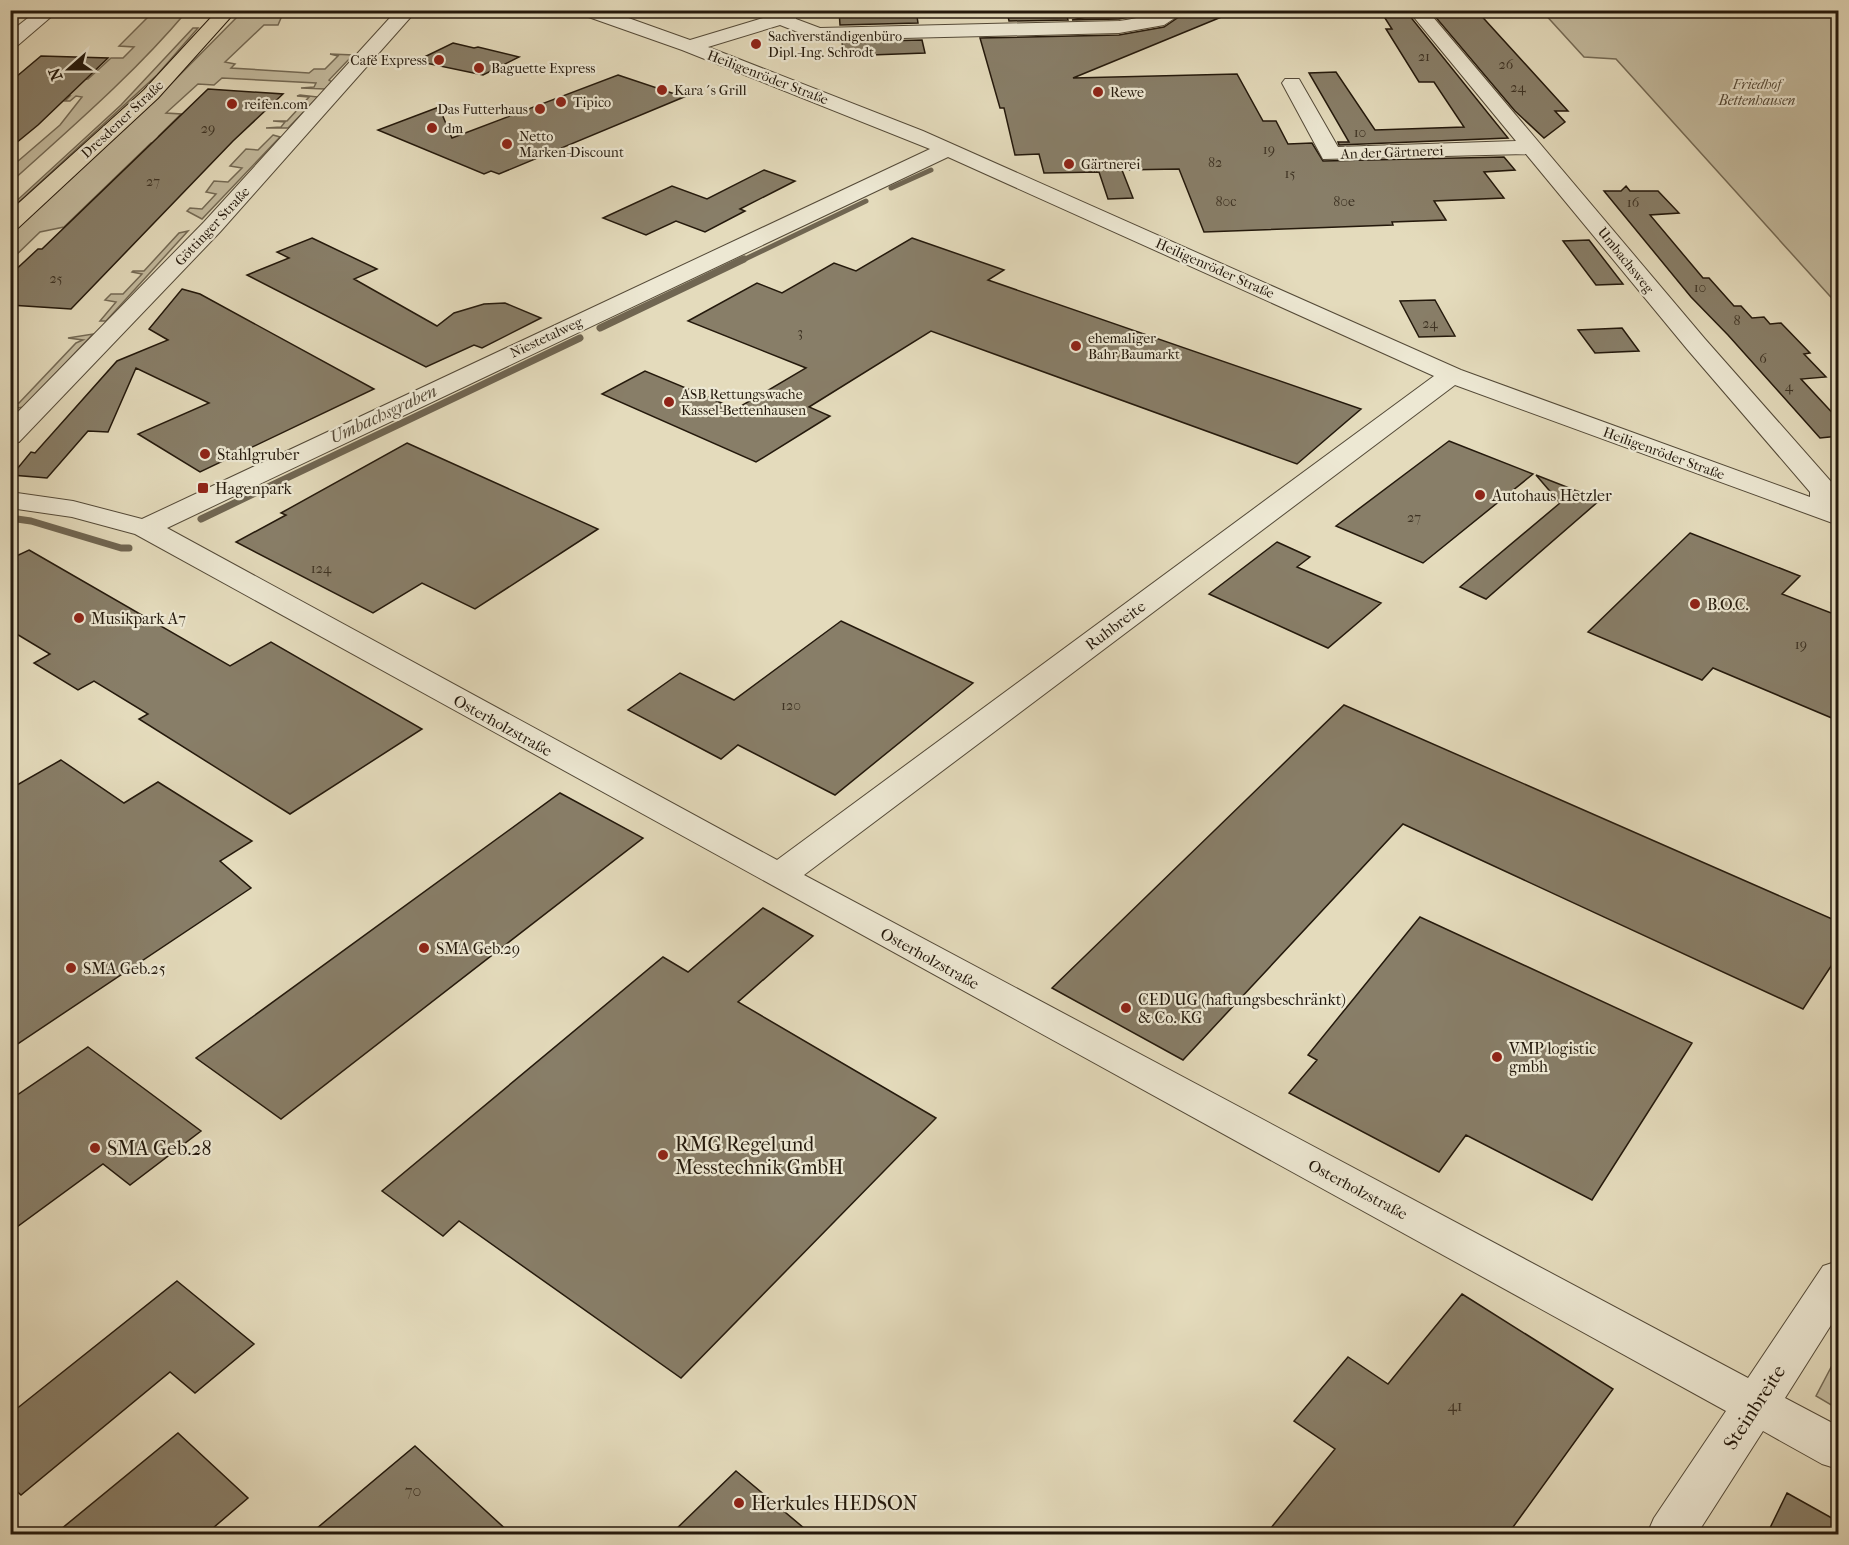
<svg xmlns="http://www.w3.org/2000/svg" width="1849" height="1545" font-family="'IM FELL French Canon',serif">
  <rect width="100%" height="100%" fill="#e4dbbc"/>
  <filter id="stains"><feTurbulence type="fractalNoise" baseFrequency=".00333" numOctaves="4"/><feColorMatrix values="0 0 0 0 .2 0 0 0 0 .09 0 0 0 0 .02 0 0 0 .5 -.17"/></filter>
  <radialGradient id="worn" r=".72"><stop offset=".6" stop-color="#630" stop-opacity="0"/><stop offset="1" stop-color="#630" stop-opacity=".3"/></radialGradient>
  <path fill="#c3ba9e" stroke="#746a55" stroke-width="1.5" d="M154,11H187C134,74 72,127 11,182L10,168L60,125L82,97L76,96L70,101H65L70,96L11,93V80L88,79L111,58H123L134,47L119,46Z
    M243,11H281L279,13L281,18L278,25H264L225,62L235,64L231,68L309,73L314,69H325L338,56L330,54L353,55L329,80L332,82L325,89L301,88L314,87L316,83L222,78L214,85L198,84L166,113L181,114L159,136L211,140L226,148L151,143L64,227L40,232L11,260V233L153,102Z
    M1542,11H1838V305L1616,59L1584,57Z
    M193,28H198L157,75L11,209V206L121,105Z
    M300,95L318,97L288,128H266L281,127L285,122L273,121H287L309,97L297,96Z
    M273,135L280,137L202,219L187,211L190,208L202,209L216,194L206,192L214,181L228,182L242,168L230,166L246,149L258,150Z
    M188,231L106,321H100L116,302L105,300L111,294H123L142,274L132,272L133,271H144L179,233Z
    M93,334L24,407L11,409L10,403H19L76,343L83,340L68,338Z
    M1838,1354V1409L1816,1396Z"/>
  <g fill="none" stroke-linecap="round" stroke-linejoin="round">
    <path stroke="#706652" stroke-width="5" d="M891,188L931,170
      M741,261L866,201"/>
    <path stroke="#706652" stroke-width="7" d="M600,328L744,259
      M10,518L31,521L121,548H129
      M201,519L580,338"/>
  </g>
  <path fill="#887e68" stroke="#24190c" stroke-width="1.5" d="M839,10H916L918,23L840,25Z
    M1025,10H1065L1068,20L1009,21L1007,11Z
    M1119,10H1161L1119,19L1072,20Z
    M1189,10L1236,11L1073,78L1237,74L1263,121H1276L1288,144L1312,143L1323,161L1504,157L1515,170L1484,172L1504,198L1434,201L1446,220L1392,222L1393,225L1204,232L1179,169L1122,170L1133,198L1108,199L1099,172L1044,173L1039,154L1015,155L1004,108H1000L980,38L1119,35L1164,27Z
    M1438,10H1476L1568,111H1555L1565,122L1544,138L1515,111L1433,14H1441Z
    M1383,15H1409L1508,138L1339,145L1338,142H1349L1309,73L1336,72L1375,130L1464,127L1434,82H1419L1386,29H1392Z
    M922,40L925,53L844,56L842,42Z
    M453,43L474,48L478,47L519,57L483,75L416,61Z
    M41,56L108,58L38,125L10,148V82Z
    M618,75L684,97L499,174L491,171L484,174L378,130L439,107L452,138Z
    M208,89L283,94L233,141L71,309L10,305V275L38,249H42Z
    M764,170L795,181L740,209L745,211L705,232L676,221L646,235L603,218L672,186L707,199Z
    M1626,186L1630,191H1658L1679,213L1650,215L1703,278H1709L1734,306H1741L1752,318L1764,317L1770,324L1781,323L1810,353L1804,354L1826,377L1801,379L1839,420V436L1820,438L1728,335L1691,297L1604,191H1621Z
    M312,238L377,269L354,279L437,326L454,313L484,304L505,303L541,318L482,348L474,345L426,367L247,275L289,258L277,252Z
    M912,238L1004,270L988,280L1361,409L1297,464L931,331L809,407L830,416L756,462L602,394L645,371L736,409L806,368L688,321L757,283L782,293L834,263L856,271Z
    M1589,240L1623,284L1596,285L1563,241Z
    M182,289L200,294L374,389L200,472L138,434L209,403L136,368L108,432L88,431L47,478L12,475L31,452L35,453L117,361L168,340L149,329Z
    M1435,300L1455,336L1419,337L1400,301Z
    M1622,328L1639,351L1595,353L1578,330Z
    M1449,441L1533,474L1423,563L1336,526Z
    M407,443L598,529L475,609L422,583L373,613L236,542L286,515L281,513Z
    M1536,475L1600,500L1486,599L1460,587L1560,503Z
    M1690,533L1800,576L1782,594L1839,616V721L1713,668L1702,680L1588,632Z
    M1277,542L1310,557L1297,567L1381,603L1328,648L1209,594Z
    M29,550L230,666L271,642L422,729L290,814L139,719L148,714L94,681L78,690L34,663L50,654L10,630V559Z
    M841,621L973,683L835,795L738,745L721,759L628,710L680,673L734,700Z
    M1344,705L1839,922V954L1803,1009L1403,824L1183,1060L1052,988Z
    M61,760L124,803L158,782L252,841L220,861L251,888L10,1049V789Z
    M560,793L643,838L281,1119L196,1058Z
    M763,908L813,936L738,1002L936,1118L681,1378L459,1221L443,1236L382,1191L663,957L688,972Z
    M1420,917L1692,1043L1592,1200L1466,1135L1439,1172L1289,1093L1317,1060L1308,1055Z
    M88,1047L201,1131L130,1185L103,1164L10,1232V1100Z
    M177,1281L254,1344L195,1393L170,1372L21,1495L10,1485V1414Z
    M1462,1294L1613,1389L1508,1534H1266L1335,1449L1294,1421L1348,1357L1388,1384Z
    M178,1433L248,1498L206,1534H55Z
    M415,1446L511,1534H310Z
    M736,1471L811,1534H671Z
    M1787,1493L1839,1522V1534H1767Z"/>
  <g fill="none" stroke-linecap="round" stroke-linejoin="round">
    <defs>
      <path id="minor" d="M38,10H59L17,46L10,48V32Z
        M397,10H417L220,232L19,442L10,444V420L204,222Z
        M578,10H606L690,40L763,18L749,10L795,13L796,19L820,28L1119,21C1143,18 1163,10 1187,10L1164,25L1119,33L818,40L780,25L708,47L923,131L1461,370L1810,497V492L1687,349L1526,154L1323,159L1282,83L1285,79H1299L1338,147L1516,141L1408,10H1427L1705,339L1834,485L1838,491V525L1455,385L804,875L1748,1378L1823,1266L1838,1261V1314L1785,1398L1838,1426V1469L1822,1464L1763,1431L1697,1534H1647L1654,1518L1726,1411L135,534L72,517L10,508V492L73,501L142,519L930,149L682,50L580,14ZM948,157L1434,376L777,860L167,528Z"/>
      <path id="major" d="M218,10H237L158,98L18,228L10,230V211L144,90Z"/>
    </defs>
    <use href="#minor" stroke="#544a38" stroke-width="2"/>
    <use href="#major" stroke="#24190c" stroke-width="2"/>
    <use href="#minor" fill="#ede8d3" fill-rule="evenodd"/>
    <use href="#major" fill="#e4dbbc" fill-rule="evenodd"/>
  </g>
  <g fill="#8f2418" stroke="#ede8d3" stroke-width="2">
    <circle cx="756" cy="44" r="6"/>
    <circle cx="439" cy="60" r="6"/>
    <circle cx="479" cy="68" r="6"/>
    <circle cx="662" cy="90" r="6"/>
    <circle cx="1098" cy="92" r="6"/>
    <circle cx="561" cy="102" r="6"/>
    <circle cx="232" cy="104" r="6"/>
    <circle cx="540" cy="109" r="6"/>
    <circle cx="432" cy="128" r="6"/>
    <circle cx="507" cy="144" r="6"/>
    <circle cx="1069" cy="164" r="6"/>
    <circle cx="1076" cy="346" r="6"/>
    <circle cx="669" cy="402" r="6"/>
    <circle cx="205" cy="454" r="6"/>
    <rect x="197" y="482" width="12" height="12" rx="3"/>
    <circle cx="1480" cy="495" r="6"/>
    <circle cx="1695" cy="604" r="6"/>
    <circle cx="79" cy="618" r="6"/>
    <circle cx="424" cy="948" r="6"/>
    <circle cx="71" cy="968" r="6"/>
    <circle cx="1126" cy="1008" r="6"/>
    <circle cx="1497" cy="1057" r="6"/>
    <circle cx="95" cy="1148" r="6"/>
    <circle cx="663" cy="1155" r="6"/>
    <circle cx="739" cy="1503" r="6"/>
  </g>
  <g text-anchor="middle" stroke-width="4.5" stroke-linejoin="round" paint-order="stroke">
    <g font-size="14" fill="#24190c" stroke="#ede8d3" text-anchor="start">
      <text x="768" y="41">Sachverständigenbüro<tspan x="768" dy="16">Dipl.-Ing. Schrodt</tspan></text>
      <text x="427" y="65" text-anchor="end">Café Express</text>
      <text x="491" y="73">Baguette Express</text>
      <text x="674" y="95">Kara´s Grill</text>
      <text x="1110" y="97">Rewe</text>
      <text x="573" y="107">Tipico</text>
      <text x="244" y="109">reifen.com</text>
      <text x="528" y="114" text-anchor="end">Das Futterhaus</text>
      <text x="444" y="133">dm</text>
      <text x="519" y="141">Netto<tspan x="519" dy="16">Marken-Discount</tspan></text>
      <text x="1081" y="169">Gärtnerei</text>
      <text x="1088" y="343">ehemaliger<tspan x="1088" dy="16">Bahr Baumarkt</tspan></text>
      <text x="681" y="399">ASB Rettungswache<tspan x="681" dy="16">Kassel-Bettenhausen</tspan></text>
    </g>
    <g font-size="14" fill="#3d3223">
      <text x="1424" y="61">21</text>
      <text x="1506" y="69">26</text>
      <text x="1518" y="92">24</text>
      <text x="208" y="133">29</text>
      <text x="1360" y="137">10</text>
      <text x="1269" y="154">19</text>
      <text x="1215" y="167">82</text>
      <text x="1290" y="178">15</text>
      <text x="153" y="186">27</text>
      <text x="1226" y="206">80c</text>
      <text x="1344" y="206">80e</text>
      <text x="1633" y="207">16</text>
      <text x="56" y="283">25</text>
      <text x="1700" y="292">10</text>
      <text x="1737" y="325">8</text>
      <text x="1430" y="328">24</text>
      <text x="800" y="337">3</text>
      <text x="1763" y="363">6</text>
      <text x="1789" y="391">4</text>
      <text x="1414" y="522">27</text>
      <text x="321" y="573">124</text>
      <text x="1801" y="649">19</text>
      <text x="791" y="710">120</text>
    </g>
    <g font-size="14" fill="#24190c" stroke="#ede8d3">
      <text transform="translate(768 77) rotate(21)" y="5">Heiligenröder Straße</text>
      <text transform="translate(122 119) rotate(-43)" y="5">Dresdener Straße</text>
      <text transform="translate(1392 152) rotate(-2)" y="5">An der Gärtnerei</text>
      <text transform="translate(212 226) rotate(-47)" y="5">Göttinger Straße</text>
      <text transform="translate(1626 260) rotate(51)" y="5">Umbachsweg</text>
      <text transform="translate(1215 268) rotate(24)" y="5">Heiligenröder Straße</text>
      <text transform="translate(546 337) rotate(-25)" y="5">Niestetalweg</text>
      <text transform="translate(1664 453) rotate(20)" y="5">Heiligenröder Straße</text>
    </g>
    <g font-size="14" font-style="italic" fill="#544938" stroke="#ede8d3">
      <text x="1757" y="89">Friedhof<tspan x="1757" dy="16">Bettenhausen</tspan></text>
    </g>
    <g font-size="16" fill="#24190c" stroke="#ede8d3" text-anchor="start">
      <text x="217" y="460">Stahlgruber</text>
      <text x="215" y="494">Hagenpark</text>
      <text x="1492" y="501">Autohaus Hetzler</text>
      <text x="1707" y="610">B.O.C.</text>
      <text x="91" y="624">Musikpark A7</text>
      <text x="436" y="954">SMA Geb.29</text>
      <text x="83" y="974">SMA Geb.25</text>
      <text x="1138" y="1005">CED UG (haftungsbeschränkt)<tspan x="1138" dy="18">&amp; Co. KG</tspan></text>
      <text x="1509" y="1054">VMP logistic<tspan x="1509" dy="18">gmbh</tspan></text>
    </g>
    <g font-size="16" fill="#24190c" stroke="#ede8d3">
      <text transform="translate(1115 625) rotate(-37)" y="6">Ruhbreite</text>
      <text transform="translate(503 725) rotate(29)" y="6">Osterholzstraße</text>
      <text transform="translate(930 958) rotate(29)" y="6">Osterholzstraße</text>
      <text transform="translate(1358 1189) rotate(28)" y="6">Osterholzstraße</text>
    </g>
    <g font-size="16" fill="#3d3223">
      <text x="1455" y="1411">41</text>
      <text x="413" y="1496">70</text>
    </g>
    <g font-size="18" font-style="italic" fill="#574c3a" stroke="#ede8d3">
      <text transform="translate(383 414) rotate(-25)" y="6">Umbachsgraben</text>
    </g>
    <g font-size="20" fill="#24190c" stroke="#ede8d3" text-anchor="start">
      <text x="675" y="1151">RMG Regel und<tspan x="675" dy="23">Messtechnik GmbH</tspan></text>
      <text x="107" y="1155">SMA Geb.28</text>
      <text x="751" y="1510">Herkules HEDSON</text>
    </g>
    <g font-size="20" fill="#24190c" stroke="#ede8d3">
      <text transform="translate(1754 1407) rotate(-57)" y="7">Steinbreite</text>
    </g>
  </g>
  <rect width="1849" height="1545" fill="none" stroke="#e4dbbc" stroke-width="36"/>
  <rect x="12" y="12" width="1825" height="1521" fill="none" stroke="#24190c" stroke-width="3"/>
  <rect x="18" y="18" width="1813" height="1509" fill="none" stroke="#24190c" stroke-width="1.5"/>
  <g transform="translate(69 69) rotate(249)" stroke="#ede8d3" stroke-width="4.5" paint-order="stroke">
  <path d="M0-4.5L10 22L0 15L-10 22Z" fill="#24190c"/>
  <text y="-9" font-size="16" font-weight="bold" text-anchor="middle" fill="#24190c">N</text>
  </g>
  <rect width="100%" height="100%" filter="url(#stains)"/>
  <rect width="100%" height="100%" fill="url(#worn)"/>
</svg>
